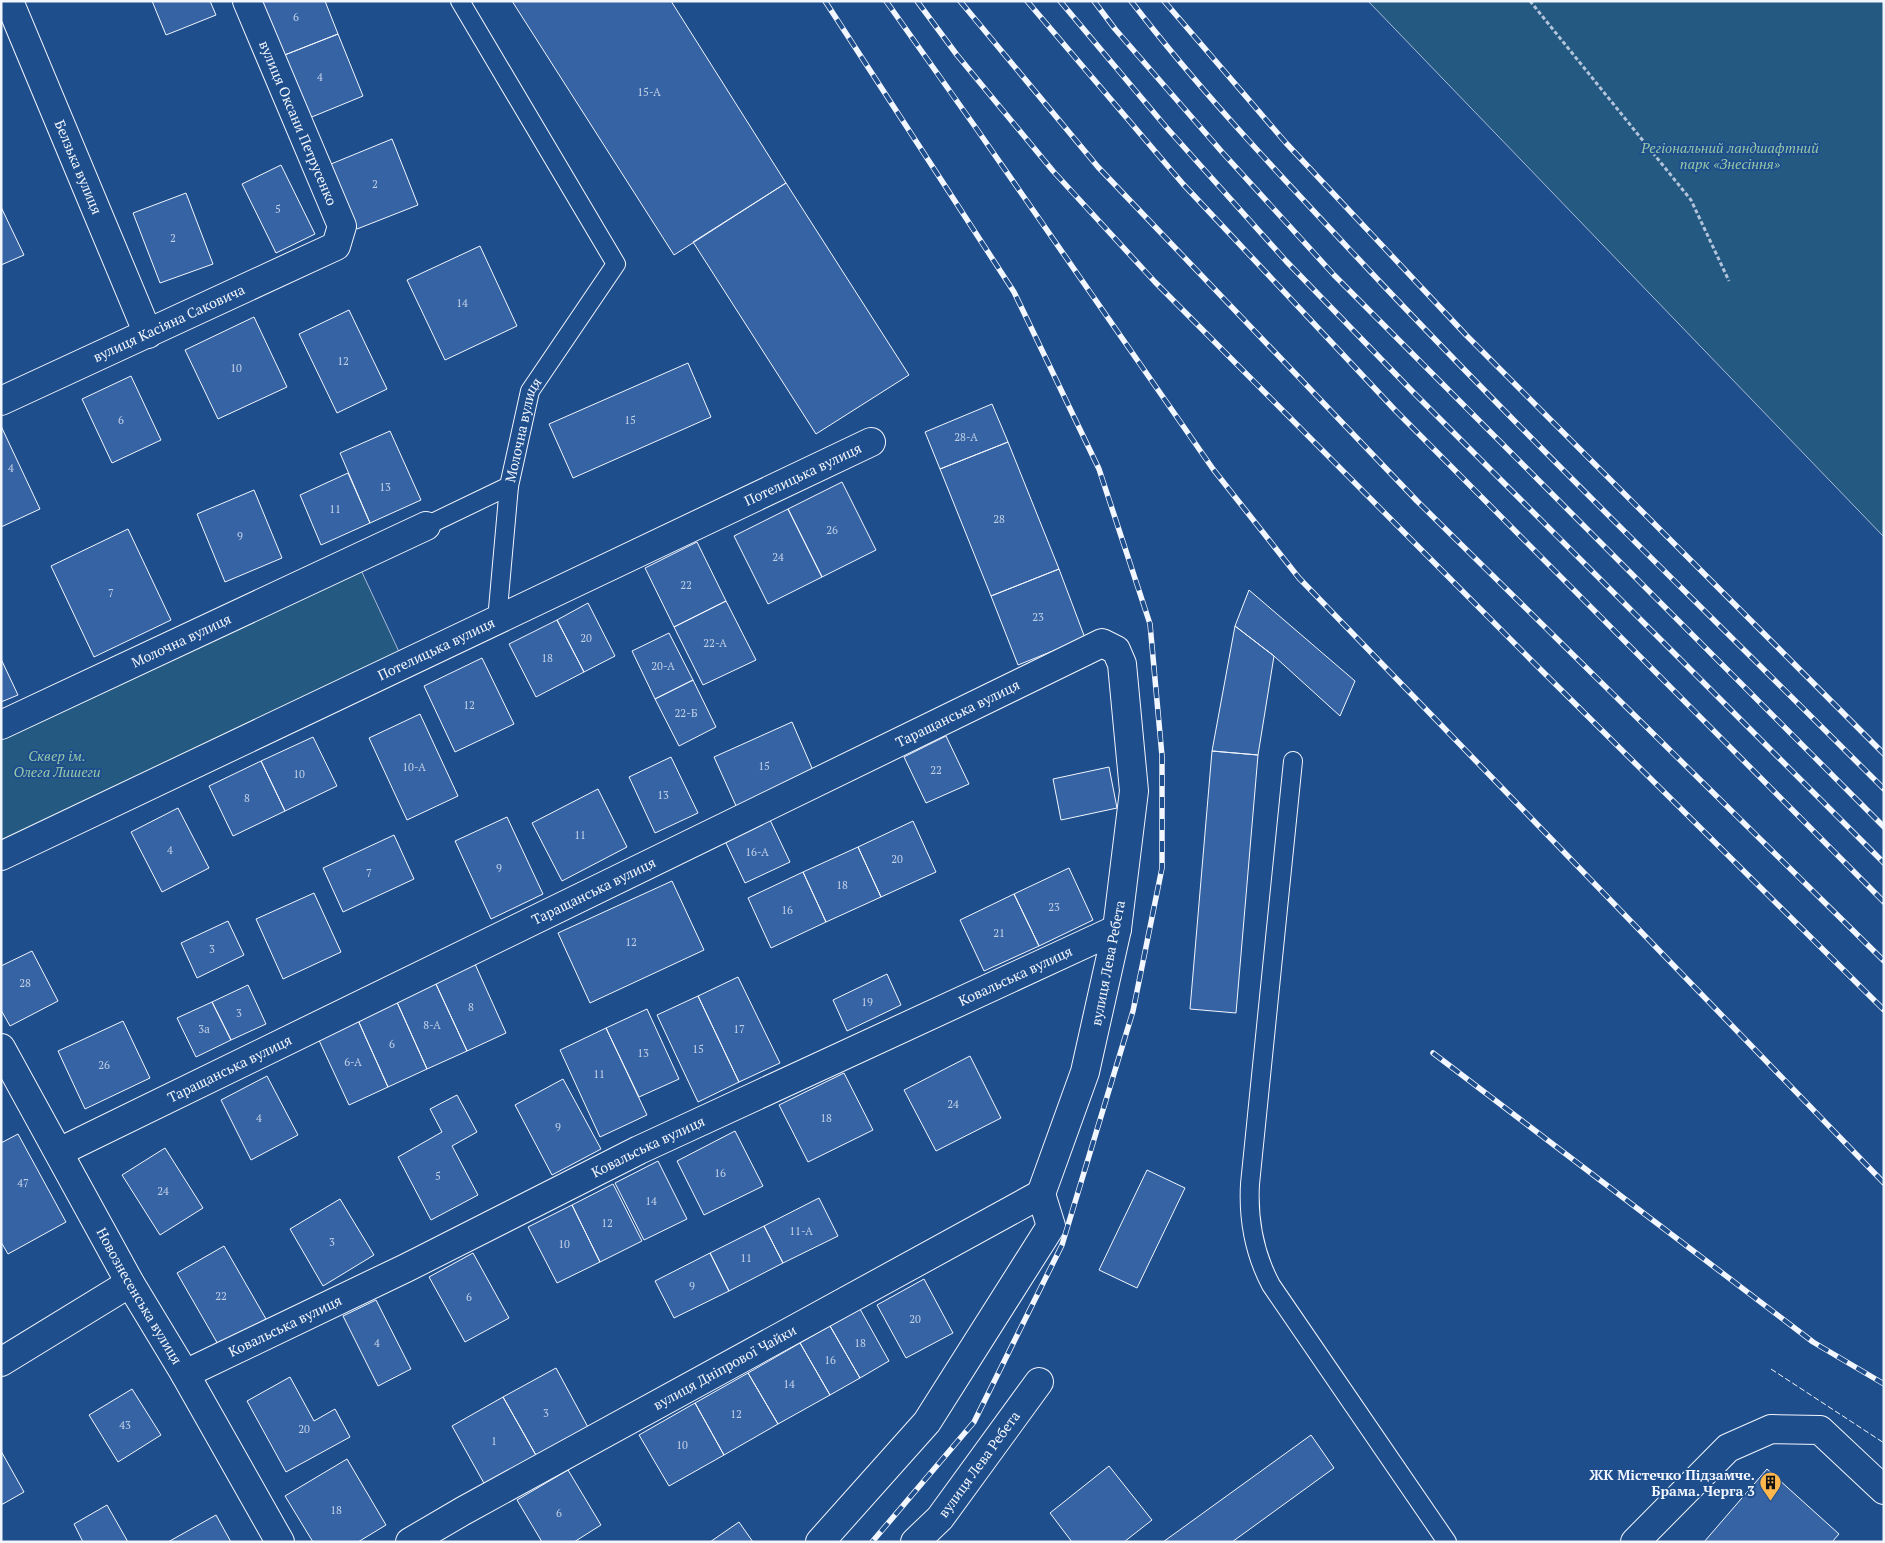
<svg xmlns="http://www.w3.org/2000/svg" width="1885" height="1543" font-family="'PT Serif',serif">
  <rect width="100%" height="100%" fill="#1f4e8c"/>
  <path fill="#245a82" stroke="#a8bbd7" d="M1368,1H1884V537Z
    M360,568L401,656L1,847V734Z"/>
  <path fill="#3563a3" stroke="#f2f6ff" d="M152,1H210L216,15L166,35Z
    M254,1H325L338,34L277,58Z
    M512,1H671L786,183L674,255Z
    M338,34L363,96L302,121L277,58Z
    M392,139L418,205L357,229L331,164Z
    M281,165L315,234L276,253L242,184Z
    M786,183L909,375L816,434L693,242Z
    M186,193L213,264L160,283L133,213Z
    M1,207L24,255L1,265Z
    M480,246L517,326L445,360L407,280Z
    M349,310L387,389L337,413L299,334Z
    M254,317L287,387L218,419L185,350Z
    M688,363L711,417L573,478L549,424Z
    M131,376L161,440L112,463L82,399Z
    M992,404L1008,442L940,469L925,432Z
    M1,426L40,509L1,527Z
    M390,431L421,500L370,523L340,453Z
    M1008,442L1059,569L991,596L940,469Z
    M348,473L370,523L321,545L300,495Z
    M842,482L876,550L822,577L788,509Z
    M254,490L282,558L225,582L197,514Z
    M788,509L822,577L768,604L734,536Z
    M128,529L171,620L94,657L51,566Z
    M697,542L726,601L674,627L645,568Z
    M1059,569L1085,638L1018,665L991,596Z
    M1249,590L1355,681L1340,716L1274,656L1235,626Z
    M726,601L756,660L703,685L674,627Z
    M588,603L615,656L584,672L557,620Z
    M557,620L584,672L536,697L509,644Z
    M1235,626L1274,656L1258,755L1212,751Z
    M669,633L693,680L655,699L632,651Z
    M482,658L514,724L455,752L424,686Z
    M1,659L18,695L1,702Z
    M693,680L716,727L679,746L655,699Z
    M420,714L458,796L407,820L369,738Z
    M792,722L815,775L737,808L714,757Z
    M946,736L969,784L926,803L904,757Z
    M313,737L337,786L285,811L261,761Z
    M1212,751L1258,755L1236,1013L1190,1009Z
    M671,757L698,813L655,833L629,777Z
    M261,761L285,811L233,836L209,786Z
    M1109,767L1117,808L1061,820L1053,779Z
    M598,789L627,847L562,881L532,823Z
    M178,808L209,868L162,892L131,832Z
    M507,817L543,894L491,919L455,841Z
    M770,820L790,862L745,883L725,841Z
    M913,821L936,872L881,897L858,847Z
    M394,835L414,879L343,912L323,868Z
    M858,847L881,897L826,922L803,872Z
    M1069,868L1093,920L1039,946L1014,894Z
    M803,872L826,922L771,948L748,898Z
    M672,881L704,950L590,1003L558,933Z
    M314,893L341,952L283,979L256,919Z
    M1014,894L1039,946L984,971L960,920Z
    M228,921L244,955L197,978L181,943Z
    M32,951L58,1001L10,1026L1,1010V966Z
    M475,964L506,1033L467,1051L435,982Z
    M887,974L901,1005L847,1031L833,1000Z
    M738,977L780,1063L739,1082L698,996Z
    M435,982L467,1051L427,1069L396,1000Z
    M248,985L266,1024L231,1040L212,1002Z
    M698,996L739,1082L698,1102L657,1015Z
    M396,1000L427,1069L388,1087L357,1018Z
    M212,1002L231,1040L196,1057L177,1018Z
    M647,1009L679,1079L639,1097L606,1028Z
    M357,1018L388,1087L349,1105L317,1036Z
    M123,1021L150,1078L85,1109L58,1051Z
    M606,1028L647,1115L600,1137L560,1050Z
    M970,1056L1001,1118L936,1151L904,1090Z
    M844,1073L873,1130L808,1162L779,1105Z
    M267,1076L298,1135L251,1160L221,1100Z
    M563,1079L601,1149L552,1175L515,1105Z
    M457,1095L477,1132L452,1146L478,1195L431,1220L398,1157L442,1132L430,1109Z
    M735,1131L763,1186L704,1215L677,1161Z
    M18,1134L66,1222L8,1254L1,1242V1143Z
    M165,1148L203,1208L160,1235L122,1175Z
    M658,1161L687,1219L644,1240L615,1183Z
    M1147,1170L1185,1188L1137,1288L1099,1270Z
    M613,1184L642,1241L600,1262L572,1205Z
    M819,1198L838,1236L783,1263L764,1226Z
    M340,1199L374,1255L323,1286L290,1229Z
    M572,1205L600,1262L557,1283L528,1227Z
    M764,1226L783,1263L729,1291L710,1253Z
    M224,1246L266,1319L219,1346L177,1273Z
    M473,1253L509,1318L465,1342L429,1277Z
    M710,1253L729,1291L674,1318L655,1281Z
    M924,1279L953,1333L906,1358L877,1305Z
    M376,1300L411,1369L378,1386L343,1316Z
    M860,1309L889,1361L860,1378L830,1326Z
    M830,1326L860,1378L830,1395L800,1343Z
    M800,1343L830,1395L778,1424L748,1373Z
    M556,1368L589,1429L537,1457L503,1397Z
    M748,1373L778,1424L724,1455L695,1403Z
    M290,1377L314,1421L335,1409L350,1437L286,1472L247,1401Z
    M132,1389L161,1435L118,1462L89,1415Z
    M503,1397L537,1457L485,1485L452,1426Z
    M695,1403L724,1455L669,1486L639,1435Z
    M1311,1435L1334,1468L1232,1542H1163Z
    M1,1451L24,1492L1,1505Z
    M347,1459L386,1525L358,1542H313L285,1496Z
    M1109,1466L1152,1520L1124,1542H1072L1050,1513Z
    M1767,1469L1839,1534L1832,1542H1704Z
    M568,1470L601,1525L574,1542H542L517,1500Z
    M107,1505L128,1542H83L74,1524Z
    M216,1515L231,1542H168Z
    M739,1522L753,1542H710Z"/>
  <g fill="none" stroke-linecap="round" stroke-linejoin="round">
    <defs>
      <g id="service">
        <path id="s1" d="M426,526L509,486L530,391L616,264L460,1"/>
        <path d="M497,620L509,486"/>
        <path d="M1293,761L1250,1184C1248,1220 1254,1253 1271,1285L1447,1542"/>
      </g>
      <g id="minor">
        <path id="s2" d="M9,1L148,334"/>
        <path id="s3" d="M1,401L336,246L342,226L247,1"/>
        <path id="s4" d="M1,725L426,526"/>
        <path id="s5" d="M1,856L871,442"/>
        <path id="s6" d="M59,1152L1102,643L1116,650L1122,664L1134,791L1117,929L1085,1072L1041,1194"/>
        <path d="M1,1362L130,1283"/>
        <path id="s7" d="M185,1374L406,1268L639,1150L1117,929"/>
        <path id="s8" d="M410,1542L463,1511L1041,1194"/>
        <path d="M820,1542L927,1422L1051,1226L1041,1194"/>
        <path id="s9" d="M915,1542L940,1518L1039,1382"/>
        <path d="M1635,1542L1728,1448L1771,1429L1820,1430L1884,1490"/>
      </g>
      <g id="tertiary">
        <path id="s10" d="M1,1048L130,1283L185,1374L280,1542"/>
      </g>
    </defs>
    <use href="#service" stroke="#f2f6ff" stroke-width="20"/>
    <use href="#minor" stroke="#f2f6ff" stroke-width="30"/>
    <use href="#tertiary" stroke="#f2f6ff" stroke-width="30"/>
    <path stroke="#b3c4dc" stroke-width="3" stroke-dasharray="4 2.5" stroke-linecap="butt" d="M1530,1L1691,200L1729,281"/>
    <use href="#service" stroke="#1f4e8c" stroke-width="18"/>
    <use href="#minor" stroke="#1f4e8c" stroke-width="28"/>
    <use href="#tertiary" stroke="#1f4e8c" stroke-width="28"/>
    <defs>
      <path id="rail" d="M825,1L1014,292L1099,469L1150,624L1162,756V868L1133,1011L1062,1245L974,1422L872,1542
        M886,1L976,128L1213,469L1299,578L1884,1183
        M917,1L957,55L1053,171L1155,282L1531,660L1884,1010
        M960,1L1098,167L1417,501L1884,961
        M1027,1L1183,184L1395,410L1884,902
        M1060,1L1166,127L1286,261L1413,392L1884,863
        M1094,1L1115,29L1222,152L1334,275L1884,827
        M1131,1C1208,101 1296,192 1382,284C1545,456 1716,621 1884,789
        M1164,1L1286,143L1466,335L1884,754
        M1433,1053L1813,1342L1884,1384"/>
    </defs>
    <use href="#rail" stroke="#f2f6ff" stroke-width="5.5"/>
    <use href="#rail" stroke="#1f4e8c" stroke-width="4" stroke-dasharray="11" stroke-linecap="butt"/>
    <path stroke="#f2f6ff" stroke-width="1" stroke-dasharray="6 2.5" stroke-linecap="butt" d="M1771,1369L1884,1443"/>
  </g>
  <defs>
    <symbol id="building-pin" viewBox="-11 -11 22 30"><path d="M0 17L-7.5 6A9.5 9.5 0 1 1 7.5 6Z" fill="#ffb74d" stroke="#1f4e8c"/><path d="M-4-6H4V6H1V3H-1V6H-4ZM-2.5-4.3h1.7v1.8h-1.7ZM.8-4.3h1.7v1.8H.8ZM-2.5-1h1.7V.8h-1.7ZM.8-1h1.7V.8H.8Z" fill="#111"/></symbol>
  </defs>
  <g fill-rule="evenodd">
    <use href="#building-pin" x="1758" y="1470" width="25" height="34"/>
  </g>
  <g text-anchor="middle" stroke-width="4" stroke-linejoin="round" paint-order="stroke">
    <g font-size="11" fill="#c3d1e8">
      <text x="296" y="21">6</text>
      <text x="320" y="81">4</text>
      <text x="649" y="96">15-А</text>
      <text x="375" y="188">2</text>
      <text x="278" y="213">5</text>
      <text x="173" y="242">2</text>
      <text x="462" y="307">14</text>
      <text x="343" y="365">12</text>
      <text x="236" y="372">10</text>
      <text x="121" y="424">6</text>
      <text x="630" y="424">15</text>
      <text x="966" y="441">28-А</text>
      <text x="11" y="472">4</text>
      <text x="385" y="491">13</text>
      <text x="335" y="513">11</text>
      <text x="999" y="523">28</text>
      <text x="832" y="534">26</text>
      <text x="240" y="540">9</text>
      <text x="778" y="561">24</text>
      <text x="686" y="589">22</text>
      <text x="111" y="597">7</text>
      <text x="1038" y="621">23</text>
      <text x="586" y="642">20</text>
      <text x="715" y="647">22-А</text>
      <text x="547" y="662">18</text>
      <text x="663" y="670">20-А</text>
      <text x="469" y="709">12</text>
      <text x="686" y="717">22-Б</text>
      <text x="764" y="770">15</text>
      <text x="414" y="771">10-А</text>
      <text x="936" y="774">22</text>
      <text x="299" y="778">10</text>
      <text x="663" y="799">13</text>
      <text x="247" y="802">8</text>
      <text x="580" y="839">11</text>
      <text x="170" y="854">4</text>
      <text x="757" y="856">16-А</text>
      <text x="897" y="863">20</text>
      <text x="499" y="872">9</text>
      <text x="369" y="877">7</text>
      <text x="842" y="889">18</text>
      <text x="1054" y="911">23</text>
      <text x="787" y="914">16</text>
      <text x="999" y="937">21</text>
      <text x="631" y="946">12</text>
      <text x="212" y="953">3</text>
      <text x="25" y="987">28</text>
      <text x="867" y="1006">19</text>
      <text x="471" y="1011">8</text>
      <text x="239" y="1017">3</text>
      <text x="432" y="1029">8-А</text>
      <text x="204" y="1033">3а</text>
      <text x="739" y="1033">17</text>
      <text x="392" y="1048">6</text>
      <text x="698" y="1053">15</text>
      <text x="643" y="1057">13</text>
      <text x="353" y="1066">6-А</text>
      <text x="104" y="1069">26</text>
      <text x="599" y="1078">11</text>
      <text x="953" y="1108">24</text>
      <text x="259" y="1122">4</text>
      <text x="826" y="1122">18</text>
      <text x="558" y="1131">9</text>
      <text x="720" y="1177">16</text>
      <text x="438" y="1180">5</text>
      <text x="23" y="1187">47</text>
      <text x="163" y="1195">24</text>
      <text x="651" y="1205">14</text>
      <text x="607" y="1227">12</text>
      <text x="801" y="1235">11-А</text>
      <text x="332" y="1246">3</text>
      <text x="564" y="1248">10</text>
      <text x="746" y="1262">11</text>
      <text x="692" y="1290">9</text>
      <text x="221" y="1300">22</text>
      <text x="469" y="1301">6</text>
      <text x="915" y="1323">20</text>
      <text x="377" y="1347">4</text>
      <text x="860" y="1347">18</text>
      <text x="830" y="1364">16</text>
      <text x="789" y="1388">14</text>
      <text x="546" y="1417">3</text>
      <text x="736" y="1418">12</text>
      <text x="125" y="1429">43</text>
      <text x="304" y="1433">20</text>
      <text x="494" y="1445">1</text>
      <text x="682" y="1449">10</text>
      <text x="336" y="1514">18</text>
      <text x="559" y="1517">6</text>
    </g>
    <g font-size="14" fill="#f2f6ff" stroke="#1f4e8c">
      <text transform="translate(298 123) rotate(67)" y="5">вулиця Оксани Петрусенко</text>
      <text dy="5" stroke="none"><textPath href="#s2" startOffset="180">Белзька вулиця</textPath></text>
      <text dy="5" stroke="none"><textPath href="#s3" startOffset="185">вулиця Касіяна Саковича</textPath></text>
      <text dy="5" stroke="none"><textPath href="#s1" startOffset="150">Молочна вулиця</textPath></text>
      <text dy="5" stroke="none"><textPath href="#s5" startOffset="888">Потелицька вулиця</textPath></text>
      <text dy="5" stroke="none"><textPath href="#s4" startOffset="199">Молочна вулиця</textPath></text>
      <text dy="5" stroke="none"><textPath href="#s5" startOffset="482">Потелицька вулиця</textPath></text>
      <text dy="5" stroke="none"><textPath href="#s6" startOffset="1000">Таращанська вулиця</textPath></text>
      <text dy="5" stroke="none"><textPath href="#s6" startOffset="595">Таращанська вулиця</textPath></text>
      <text transform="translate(1108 963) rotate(-79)" y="5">вулиця Лева Ребета</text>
      <text dy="5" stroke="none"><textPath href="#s7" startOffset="921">Ковальська вулиця</textPath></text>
      <text dy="5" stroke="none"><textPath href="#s6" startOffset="190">Таращанська вулиця</textPath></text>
      <text dy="5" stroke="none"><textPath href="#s7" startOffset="516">Ковальська вулиця</textPath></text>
      <text dy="5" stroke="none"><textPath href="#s10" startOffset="284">Новознесенська вулиця</textPath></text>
      <text dy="5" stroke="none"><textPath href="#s7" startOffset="111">Ковальська вулиця</textPath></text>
      <text dy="5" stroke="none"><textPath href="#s8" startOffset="360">вулиця Дніпрової Чайки</textPath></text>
      <text dy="5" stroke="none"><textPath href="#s9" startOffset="101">вулиця Лева Ребета</textPath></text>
    </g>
    <g font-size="14" font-style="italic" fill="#97c8a6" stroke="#1f4e8c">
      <text x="1730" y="153">Регіональний ландшафтний<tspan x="1730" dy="16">парк «Знесіння»</tspan></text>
      <text x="57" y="761">Сквер ім.<tspan x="57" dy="16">Олега Лишеги</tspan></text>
    </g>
    <g font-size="14" font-weight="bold" fill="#f2f6ff" stroke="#1f4e8c" text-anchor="end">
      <text x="1755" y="1480">ЖК Містечко Підзамче.<tspan x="1755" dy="16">Брама. Черга 3</tspan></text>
    </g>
  </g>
  <rect width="1885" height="1543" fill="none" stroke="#f2f6ff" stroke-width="5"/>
</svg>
